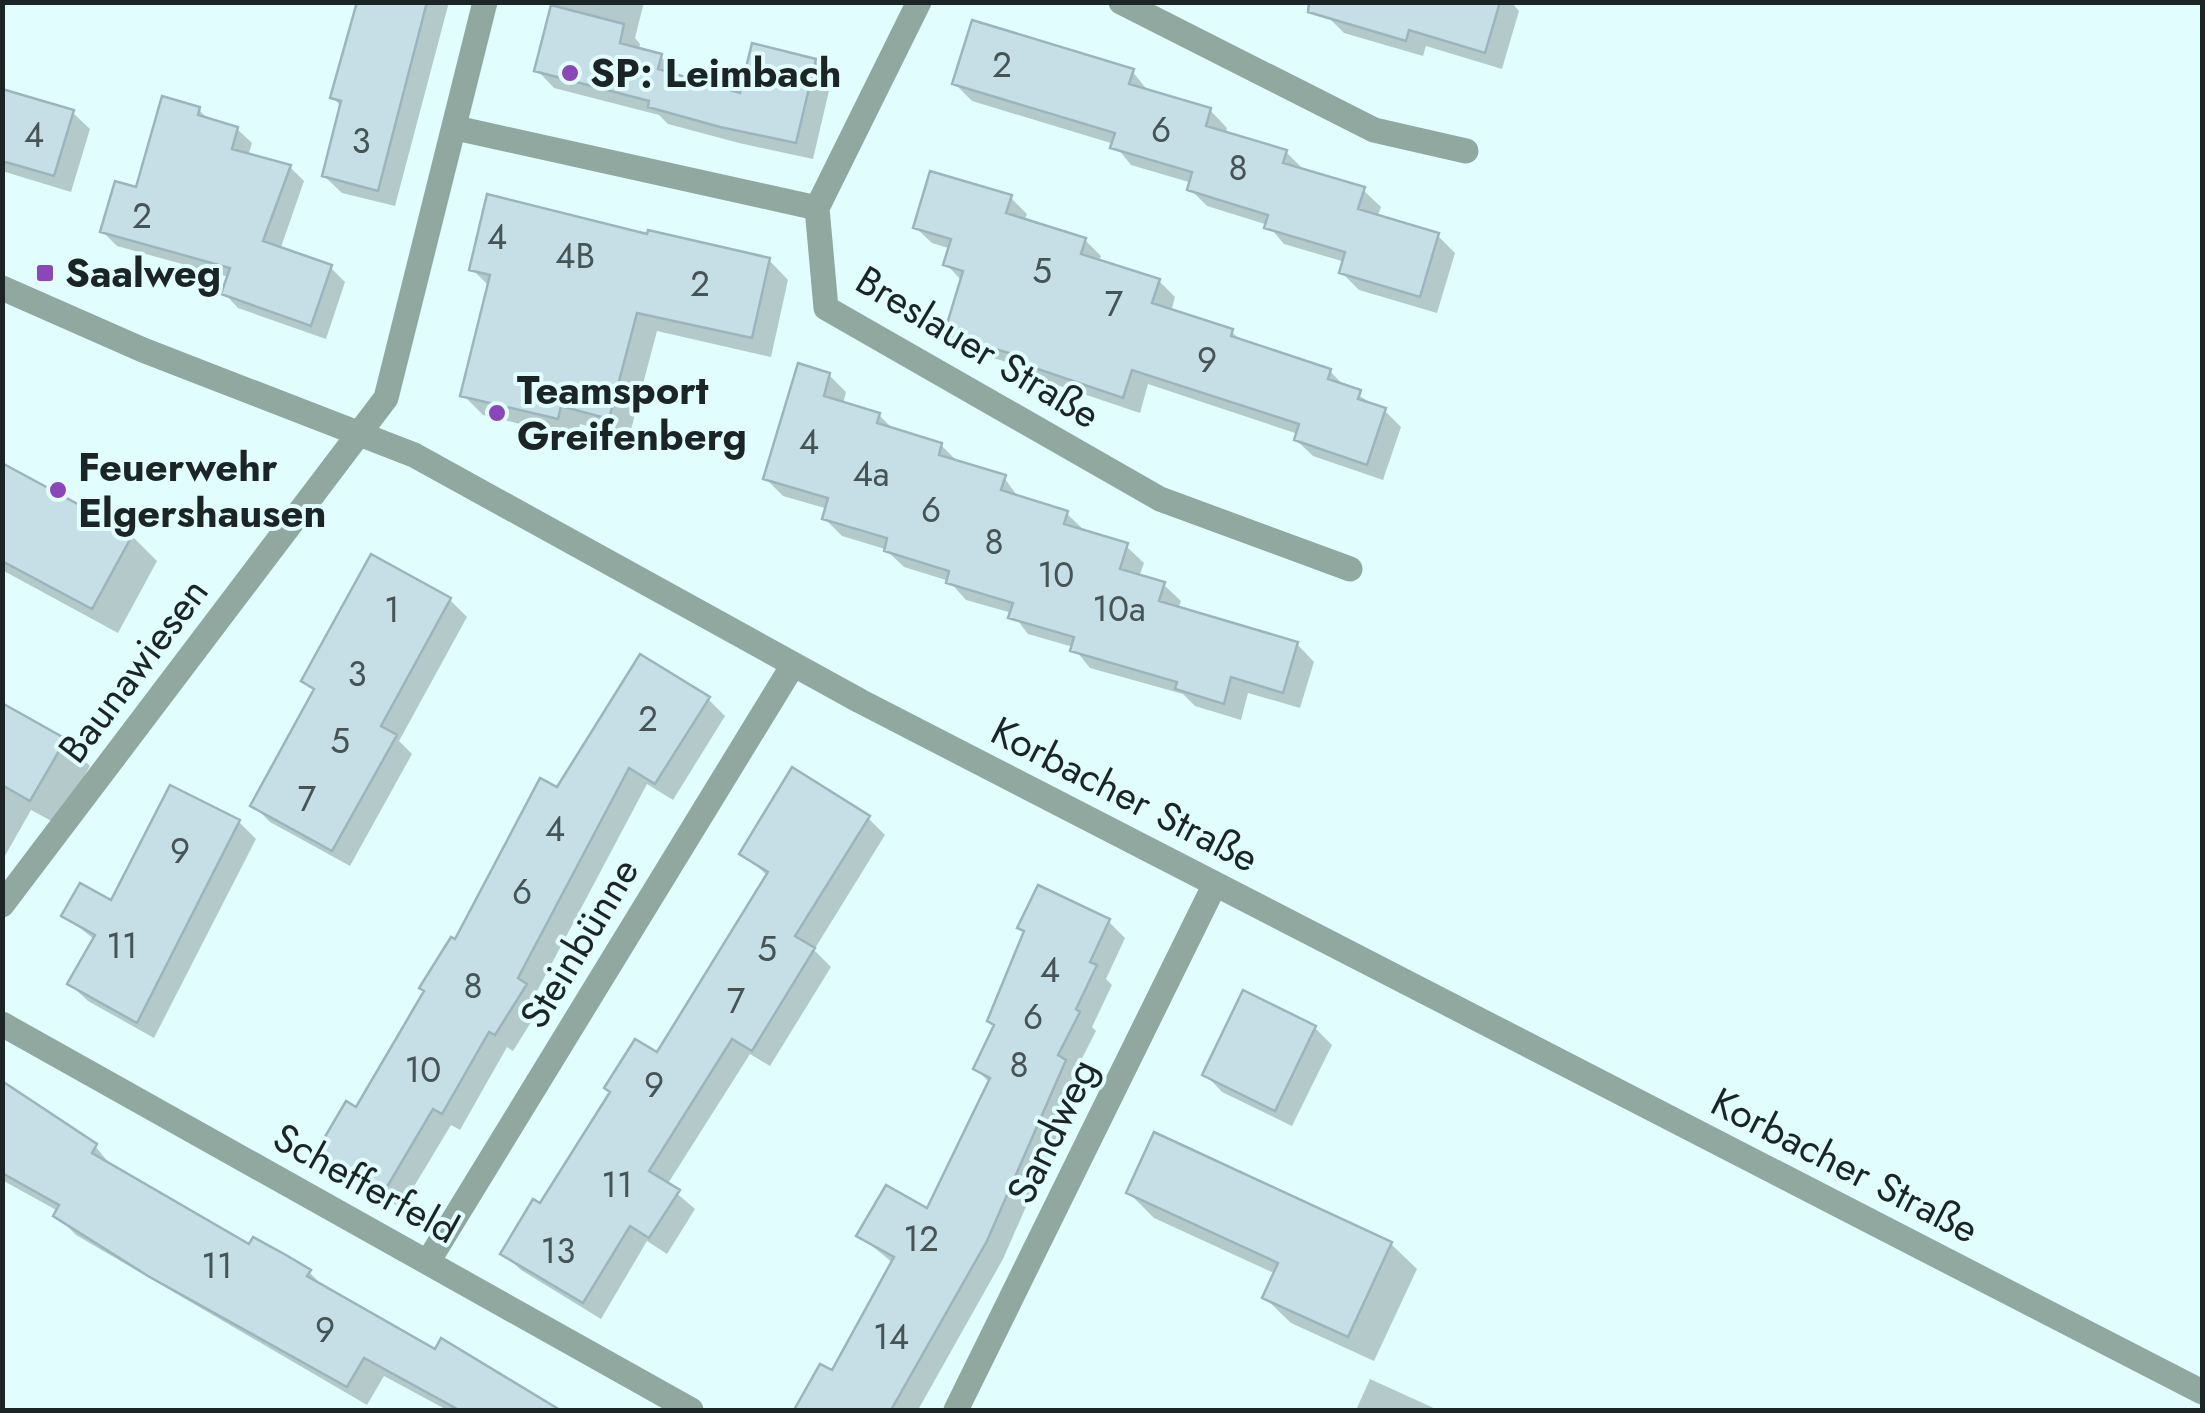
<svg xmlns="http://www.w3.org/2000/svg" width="2205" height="1413" font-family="Jost,sans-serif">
  <rect width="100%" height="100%" fill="#e1fdfd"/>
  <path fill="#0003" d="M359,2H449L395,206L342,193L324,176L342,107L333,98Z
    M555,2H644L635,38L640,44L639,50L661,56L677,77L742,96L815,61L832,78L813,159L739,143L668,124L659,115L554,88L537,70Z
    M1304,2H1511L1519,11L1502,69L1426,46L1423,56L1344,33L1327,16L1329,10Z
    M1132,71L1149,92L1210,110L1227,128L1225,134L1286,152L1303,169L1363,190L1381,207L1377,218L1438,236L1455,253L1437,313L1359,290L1342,273L1345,262L1284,244L1268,225L1207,206L1190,189L1192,183L1131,165L1114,144L972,101L955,84Z
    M2,92L72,112L90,129L71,192L2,171Z
    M198,109L210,121L237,129L252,143L248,156L290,167L304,181L280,250L331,268L345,282L326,339L238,308L224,293L229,277L117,246L103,232Z
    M1010,197L1027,214L1024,221L1085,240L1101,256L1099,262L1159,281L1175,297L1171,312L1232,332L1243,343L1330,371L1346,388L1385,411L1401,427L1383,480L1313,456L1296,440L1298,434L1148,384L1140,413L1033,377L1023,367L964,349L947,333L963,282L946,264L951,249L932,243L915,227Z
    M649,237L769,260L788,280L771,357L657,331L629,437L580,424L577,438L483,415L463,395L490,287L472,269Z
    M829,375L846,392L843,404L879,415L896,432L941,445L958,462L1004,478L1020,499L1066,513L1084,530L1126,546L1144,563L1139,577L1163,584L1181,601L1178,609L1297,644L1314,662L1300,708L1248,693L1241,720L1195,706L1183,694L1090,668L1073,647L1028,634L1012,613L966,600L949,581L904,567L885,549L842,536L825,519L828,509L783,496L766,479Z
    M2,466L132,536L157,561L118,633L2,570Z
    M372,558L450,600L467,617L399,741L412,754L350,866L270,822L253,805L315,692L304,681Z
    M708,699L725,716L673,800L647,784L535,995L543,1003L513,1051L507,1047L460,1130L451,1125L401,1208L336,1169L319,1152L357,1111L456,943L558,790Z
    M2,704L64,741L90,766L57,824L31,810L2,861Z
    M868,818L885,835L814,950L831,967L770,1066L750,1054L667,1185L695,1209L667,1254L647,1241L601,1319L521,1270L503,1253L658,1056L768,876L742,853Z
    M239,822L256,839L154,1038L88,1001L70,984L95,940L64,915L112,904Z
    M1108,921L1125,938L1106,979L1112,985L1092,1027L1096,1031L1075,1072L1082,1079L1003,1259L918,1410H796L821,1367L833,1374L893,1263L860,1236L928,1211L990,1083L976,1069L996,1027L990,1021L1026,933L1020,927Z
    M1315,1028L1332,1045L1292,1126L1222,1092L1205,1074Z
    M2,1084L95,1146L114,1169L250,1247L309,1272L327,1290L436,1352L442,1341L504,1376L544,1410H447L384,1376L367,1405L76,1235L56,1215L58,1211L2,1180Z
    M1129,1193L1391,1244L1417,1269L1374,1361L1291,1323L1265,1298L1276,1274L1154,1218Z
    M1370,1379L1438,1410H1356Z"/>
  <path fill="#c6dfe7" stroke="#9cb4bc" stroke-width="2.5" d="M357,2H427L378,191L322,176L341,101L330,98Z
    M1309,2H1500L1485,53L1409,30L1406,41L1308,12Z
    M551,5L624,24L620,43L662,54L658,69L740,93L752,43L816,59L796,143L720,127L648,107L649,101L534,71Z
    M972,20L1134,69L1129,84L1211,108L1206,126L1287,150L1283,163L1365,187L1358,209L1439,233L1420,297L1339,273L1345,252L1264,228L1268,215L1187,190L1192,172L1110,148L1115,133L952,84Z
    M2,89L74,110L54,176L2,161Z
    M162,96L200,107L198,115L238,127L232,149L291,165L263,241L332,265L311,326L221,294L230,268L100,232L115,181L136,187Z
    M930,171L1012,195L1006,213L1086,238L1081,254L1160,279L1152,303L1233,329L1231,336L1331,369L1328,379L1361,390L1358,399L1386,408L1367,465L1294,440L1299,424L1132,370L1123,398L1014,361L1016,355L944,334L963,271L943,265L951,239L913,228Z
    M487,194L647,234L648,230L770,258L752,338L637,313L609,419L561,406L558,419L460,396L490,275L469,270Z
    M798,363L830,373L824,396L880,413L877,423L942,443L939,455L1006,475L1001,490L1068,511L1064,524L1128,543L1120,569L1165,582L1159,601L1298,642L1283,693L1231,677L1224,704L1175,689L1177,682L1070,651L1074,637L1008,618L1013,603L946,583L949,571L884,551L887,538L822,519L828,498L763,479Z
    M2,463L133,534L92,609L2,561Z
    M371,554L451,598L381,726L397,735L332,851L250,806L314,689L301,681Z
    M640,654L710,697L655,784L629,768L518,978L527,984L495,1035L489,1032L442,1114L433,1109L384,1192L316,1152L346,1101L356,1107L424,991L419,988L451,937L455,939L540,778L557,787Z
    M2,703L66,739L30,801L2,785Z
    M792,767L870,816L795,936L815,948L752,1051L732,1039L649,1171L680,1190L649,1238L630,1226L583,1303L500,1254L533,1199L540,1203L610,1092L604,1088L635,1039L657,1052L768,872L739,854Z
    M170,785L240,820L137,1023L67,984L95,935L61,916L80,883L111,900Z
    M1038,885L1110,919L1090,962L1097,965L1076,1009L1080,1012L1058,1055L1066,1060L987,1241L891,1410H794L820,1364L832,1370L894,1257L856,1236L886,1185L927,1208L990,1078L973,1069L994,1025L987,1021L1024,931L1017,928Z
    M1243,990L1316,1026L1275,1111L1202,1075Z
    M2,1081L97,1144L92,1153L249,1244L253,1237L286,1255L311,1270L307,1276L435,1349L441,1338L560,1410H459L364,1358L347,1387L148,1276L53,1216L59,1205L2,1173Z
    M1154,1132L1392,1242L1348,1337L1262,1298L1278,1263L1126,1193Z"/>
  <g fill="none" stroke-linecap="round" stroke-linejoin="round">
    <path stroke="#91a8a1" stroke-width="25" d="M1121,2L1374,130L1466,151
      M456,128L817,208
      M817,208L826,308L1160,499L1350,569
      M817,208L919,2
      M2,288L143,350L414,455L860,701L2202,1392
      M2,905L386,398L485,2
      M2,1024L691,1410
      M429,1260L793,665
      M956,1410L1215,884"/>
  </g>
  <g fill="#8b46b9" stroke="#e1fdfd" stroke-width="4">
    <circle cx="570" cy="73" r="10"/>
    <rect x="35" y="263" width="20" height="20" rx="5"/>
    <circle cx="497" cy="413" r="10"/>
    <circle cx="58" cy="490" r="10"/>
  </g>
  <g text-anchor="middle" stroke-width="8" stroke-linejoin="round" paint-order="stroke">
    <g font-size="35" fill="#465456">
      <text x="1002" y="77">2</text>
      <text x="1161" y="142">6</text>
      <text x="34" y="147">4</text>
      <text x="361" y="153">3</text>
      <text x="1238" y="180">8</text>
      <text x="142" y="228">2</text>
      <text x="497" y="249">4</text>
      <text x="575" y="268">4B</text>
      <text x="1042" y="283">5</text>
      <text x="700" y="296">2</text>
      <text x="1114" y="316">7</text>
      <text x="1207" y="372">9</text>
      <text x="809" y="454">4</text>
      <text x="871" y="486">4a</text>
      <text x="931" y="522">6</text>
      <text x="994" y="554">8</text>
      <text x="1056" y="587">10</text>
      <text x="1119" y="621">10a</text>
      <text x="392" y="622">1</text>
      <text x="357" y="686">3</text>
      <text x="648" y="731">2</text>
      <text x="340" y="753">5</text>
      <text x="307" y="811">7</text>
      <text x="555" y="841">4</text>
      <text x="180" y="863">9</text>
      <text x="522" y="904">6</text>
      <text x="122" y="958">11</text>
      <text x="767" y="961">5</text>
      <text x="1050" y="982">4</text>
      <text x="473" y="998">8</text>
      <text x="736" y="1013">7</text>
      <text x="1033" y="1029">6</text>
      <text x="1019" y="1077">8</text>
      <text x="423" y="1082">10</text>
      <text x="654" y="1097">9</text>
      <text x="617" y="1197">11</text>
      <text x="921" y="1251">12</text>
      <text x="558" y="1263">13</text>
      <text x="217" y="1278">11</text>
      <text x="325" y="1342">9</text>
      <text x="891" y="1349">14</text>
    </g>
    <g font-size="40" font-weight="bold" fill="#1b2525" stroke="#e1fdfd" text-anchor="start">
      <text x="590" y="87">SP: Leimbach</text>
      <text x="65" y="287">Saalweg</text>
      <text x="517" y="404">Teamsport<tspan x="517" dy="46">Greifenberg</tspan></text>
      <text x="78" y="481">Feuerwehr<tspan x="78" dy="46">Elgershausen</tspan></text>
    </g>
    <g font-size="40" fill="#1b2525" stroke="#e1fdfd">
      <text transform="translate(978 347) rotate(31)" y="14">Breslauer Straße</text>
      <text transform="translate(133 670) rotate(-53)" y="14">Baunawiesen</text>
      <text transform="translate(1125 794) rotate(27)" y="14">Korbacher Straße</text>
      <text transform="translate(579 943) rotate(-59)" y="14">Steinbünne</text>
      <text transform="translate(1052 1131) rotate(-64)" y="14">Sandweg</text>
      <text transform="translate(1845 1165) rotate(27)" y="14">Korbacher Straße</text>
      <text transform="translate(366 1183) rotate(29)" y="14">Schefferfeld</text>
    </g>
  </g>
  <rect width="2205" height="1413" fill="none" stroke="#1b2525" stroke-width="10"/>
</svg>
